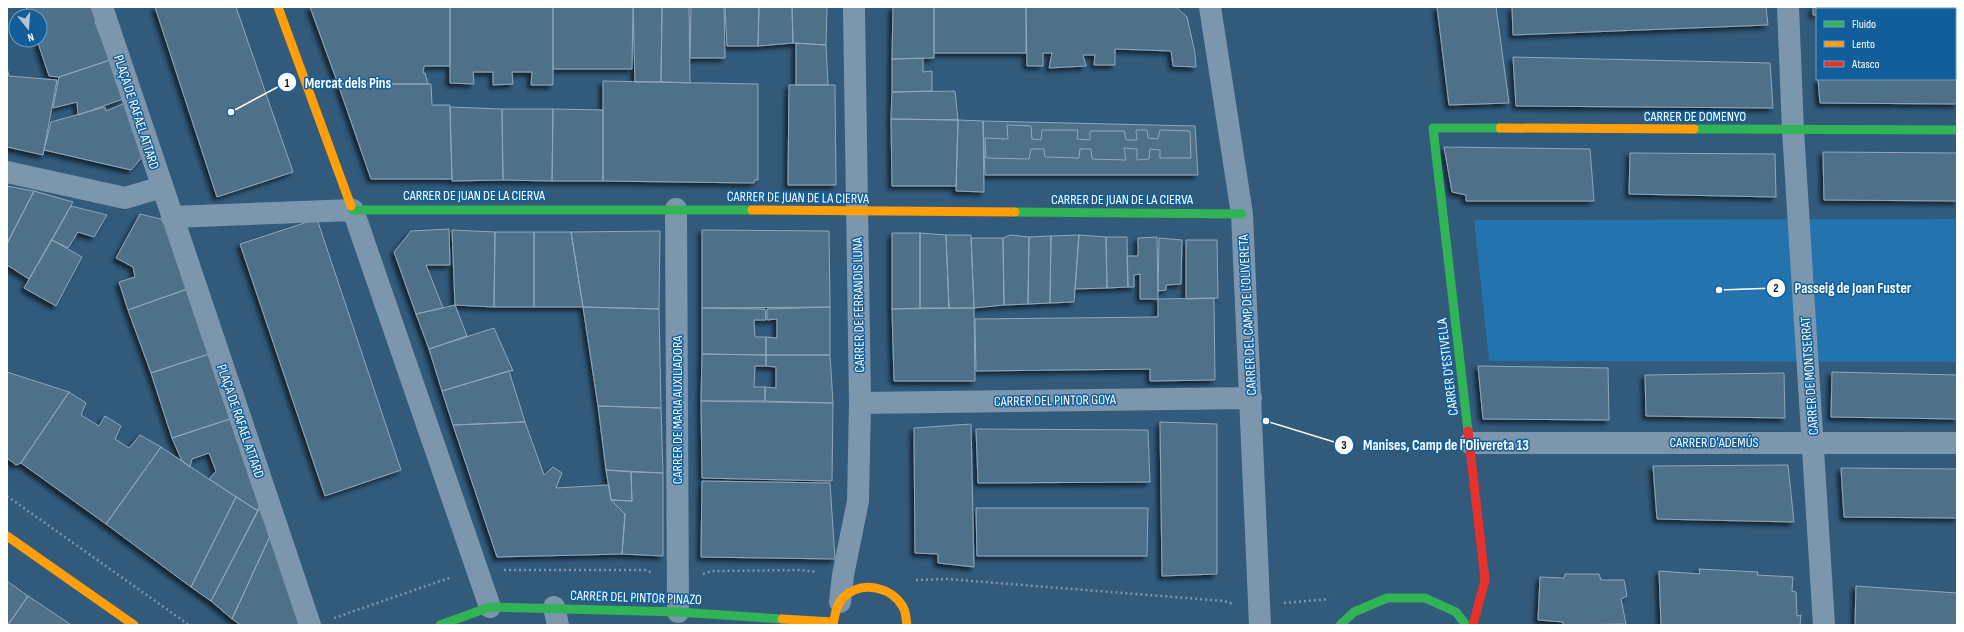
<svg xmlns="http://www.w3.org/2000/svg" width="1964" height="632" font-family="'Sofia Sans Condensed',sans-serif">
  <defs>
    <filter id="shadow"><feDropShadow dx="-3.5" dy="3.5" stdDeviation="2" flood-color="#0009"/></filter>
  </defs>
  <rect width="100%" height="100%" fill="#315a7b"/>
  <path fill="#2373af" d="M1957,219V362L1489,361L1474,220Z"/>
  <path fill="#4f6f89" stroke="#90a8ba" filter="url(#shadow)" d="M26,7H91L100,21L95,22L110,60L59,77L49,76L37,40H40V16H29Z
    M155,7H236L293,172L217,197Z
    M310,7H450V66H424L423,73H425L428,84H338Z
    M450,7H553V85H531L532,72H512L513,84L493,85V72H473L474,84L450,83Z
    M553,7H633L632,69H553Z
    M633,7H662L661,82H635Z
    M662,7H689L690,83L661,82Z
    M691,7H724L725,58H690Z
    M725,7H759L758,46H727Z
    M759,7H792L793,43L758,46Z
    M792,7H827L826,45L793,43Z
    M893,7H934V58L892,59Z
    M934,7H1026V53H934Z
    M1026,7H1176L1187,17L1195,53L1196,67L1173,66L1171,51L1115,49V65H1094L1095,55H1083L1086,66L1049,68L1052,53H1043V66H1027Z
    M1437,7H1496L1509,103L1449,105Z
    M1512,7H1766L1768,25L1513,35Z
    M1813,7H1957V8L1817,9V15H1813Z
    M796,43L826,45L828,85H796Z
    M1955,50H1957V104L1820,103L1818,79H1955Z
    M1513,57L1770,63L1773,108L1516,106Z
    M923,58V72L932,71V91L892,92V59Z
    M110,60L123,99L78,115L77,102L53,108L59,77Z
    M7,68L9,76L57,80L43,155L7,147Z
    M603,81L758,84V180H755L754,183L603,181Z
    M338,84H431L432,105H450V107L452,179H371Z
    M789,85H835L836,185H788Z
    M955,91L958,120L891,119L892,92Z
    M125,103L144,155L131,170L44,150L51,122L105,107L106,111Z
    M450,107L502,109L503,180L452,181Z
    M502,109H553L552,181L503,180Z
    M553,109L603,110V181H552Z
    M891,119L958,120L956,186H892Z
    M958,120L983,121L984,192L956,191Z
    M983,121L1195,126L1198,175H985Z
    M1007,125L1031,126L1032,139L1041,140L1042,130H1078L1077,139L1090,140V131H1124L1126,140H1137L1136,130H1147L1148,138L1158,139L1160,130L1190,131L1191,158H1160V150L1150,149L1149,159L1137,160V149L1124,148L1126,160L1092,159L1091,149H1080L1079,158L1045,157L1044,149H1031L1029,159L986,158L985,138L1008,139Z
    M1444,147L1590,149L1594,201H1466V195L1452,192Z
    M1823,152L1957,153V201L1824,200Z
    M1630,153L1775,154L1776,197L1629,194Z
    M7,186L34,191L7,243Z
    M34,191L73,202L29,279L7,265V244Z
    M71,206L107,215L94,237L78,232L68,248L52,240Z
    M140,214L165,220L190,288L128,310L119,282L135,277L133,267L116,258Z
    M317,219L401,470L325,496L240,244Z
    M449,229L450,265H426L443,308L416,314L394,252L411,231Z
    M452,230L495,232L494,307L455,305Z
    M702,230L829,231L830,307L702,308Z
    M660,231L659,309L583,307L571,232Z
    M495,232H534V307H494Z
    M534,232H571L583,307H534Z
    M892,233H920V308L892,309Z
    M920,233L946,235L949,308H920Z
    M946,235H971L974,308H949Z
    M1010,235L1029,237L1028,304L1004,305L1003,238Z
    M1079,235L1074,302L1050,303L1051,236Z
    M1079,235L1106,237L1107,288L1075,289Z
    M1051,236L1050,303L1028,304L1029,237Z
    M1106,237H1127L1128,287L1107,288Z
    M1157,237L1158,299H1140V274L1134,275V287H1128L1127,256H1138V238Z
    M971,238H1003L1004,305L974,308Z
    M1159,238L1182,240L1181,284L1166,285V290L1158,291Z
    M52,240L82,257L56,306L24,288Z
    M1186,240H1217L1218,298L1186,299Z
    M190,288L212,353L151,373L128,310Z
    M1214,298L1215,380L1150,381V369L976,371L975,319L1158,317V299Z
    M455,305L467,336L429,349L416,314Z
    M583,307L659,309L661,408L598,406Z
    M830,307V355H766V337L777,338V319L767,320V309Z
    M702,308L765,309L766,320H754L755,337H766V355L702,354Z
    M974,308L975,381H894L892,309Z
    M494,328L513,371H509L442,391L429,349Z
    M212,353L233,418L172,438L151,373Z
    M702,354L766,355V366H755L754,387H765V401H701Z
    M766,355H830L833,403L765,401V387L776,388V367L766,366Z
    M1478,366L1608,368L1609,420L1483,419Z
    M509,371L525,422L453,425L442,391Z
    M7,372L69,392L21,463L16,465L7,458Z
    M1832,372L1957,375V419L1831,417Z
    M1784,373L1785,418L1646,416L1645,375Z
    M69,392L86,403L81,415L99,426L105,416L121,426L115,439L129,448L140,435L161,447L106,524L21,463Z
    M701,401L833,403L832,481L702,478Z
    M598,406L661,408L663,473L606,470Z
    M233,418L260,508L258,511L209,479L216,471L209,453L192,459L190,467L182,461L172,438Z
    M525,422L544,475L553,467L562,473L556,488L609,485L611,500L625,514L622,554L497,557L453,425Z
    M1160,422L1217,424V574L1162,576Z
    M971,424L974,567L938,563V554L915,553L914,428Z
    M976,429L1148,430L1150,482L978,483Z
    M161,447L236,497L191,587L106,524Z
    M1788,465L1794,522L1657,519L1653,466Z
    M1841,468L1957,469V518L1844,517Z
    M606,470L631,472L632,501L611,500Z
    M631,472L663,473V556L622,554L625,514L611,500L632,501Z
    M702,481L830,483L835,559L701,557Z
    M236,497L258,511L211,601L191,587Z
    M262,502L270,536L232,619L211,601Z
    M976,508H1148L1147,556H977Z
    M270,536L301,625H241L232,619Z
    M1699,569L1758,572L1757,575L1793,577L1792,591L1796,592L1797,616L1801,615L1800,625H1661L1659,571L1700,574Z
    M1565,574H1599L1601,580H1624L1627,596L1621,599L1626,624L1563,625V622L1538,620L1540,577L1564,578Z
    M7,581L28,596L8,625H7Z
    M1856,586L1957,593V625H1855Z
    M28,596L58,616L71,625H8Z"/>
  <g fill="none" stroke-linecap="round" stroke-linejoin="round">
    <path stroke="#7c96ad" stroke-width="2.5" stroke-dasharray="2 3" stroke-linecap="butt" d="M7,496L189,625
      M504,570H645L653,573
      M703,574L712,571L801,570L817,572
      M916,580L947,579L1224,601L1233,604
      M1284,603L1329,599
      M334,618L452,577"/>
    <path stroke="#7c96ad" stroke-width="22" d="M102,7L310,625
      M1210,7L1242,214L1260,625
      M1788,7L1793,130L1824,625
      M7,172L125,198L162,187
      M676,209L678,612
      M172,217L353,210L490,607
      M860,403L1251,398
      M1470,443H1957
      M840,602L843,575L858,501L860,403L854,7
      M554,607L558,625"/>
    <path stroke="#30b455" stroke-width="9" d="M1694,129L1957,130
      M351,206L353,210H752
      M1015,212L1242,214
      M1468,431L1433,128H1500
      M440,625L490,607L678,612L782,619
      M1340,625L1354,612L1387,598H1425L1456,612L1466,625"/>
    <path stroke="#ff9f0a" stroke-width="9" d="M278,7L351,206
      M1500,128L1694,129
      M752,210L1015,212
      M7,536L134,625
      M782,619L833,622
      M833,625C835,615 836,604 844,597C862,580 892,587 903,607C906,612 906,619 907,625"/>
    <path stroke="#e5322d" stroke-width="9" d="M1468,431L1485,580L1473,625"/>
  </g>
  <g text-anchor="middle" stroke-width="3" stroke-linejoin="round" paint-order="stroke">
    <g font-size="14" fill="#fff" stroke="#125e9a">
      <text transform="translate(137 112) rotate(72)" y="5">PLAÇA DE RAFAEL ATTARD</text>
      <text x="1695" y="121">CARRER DE DOMENYO</text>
      <text x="474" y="200">CARRER DE JUAN DE LA CIERVA</text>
      <text transform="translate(798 197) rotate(1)" y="5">CARRER DE JUAN DE LA CIERVA</text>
      <text x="1122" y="204">CARRER DE JUAN DE LA CIERVA</text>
      <text transform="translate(858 305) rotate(-91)" y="5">CARRER DE FERRANDIS LUNA</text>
      <text transform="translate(1247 315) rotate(-93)" y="5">CARRER DEL CAMP DE L'OLIVERETA</text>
      <text transform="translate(1447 367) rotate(-97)" y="5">CARRER D'ESTIVELLA</text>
      <text transform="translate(1809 376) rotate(-94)" y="5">CARRER DE MONTSERRAT</text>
      <text transform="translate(1055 400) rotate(-1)" y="5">CARRER DEL PINTOR GOYA</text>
      <text transform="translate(677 410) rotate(-90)" y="5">CARRER DE MARIA AUXILIADORA</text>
      <text transform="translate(241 421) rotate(71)" y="5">PLAÇA DE RAFAEL ATTARD</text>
      <text x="1714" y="447">CARRER D'ADEMÚS</text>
      <text transform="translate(636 597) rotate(2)" y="5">CARRER DEL PINTOR PINAZO</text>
    </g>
  </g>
  <path fill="none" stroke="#fff" stroke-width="1.5" d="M231 112L287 82M1719 290L1776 288M1266 421L1344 445"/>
  <g fill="#fff" stroke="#125e9a" stroke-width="1.5">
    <circle cx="231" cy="112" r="4"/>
    <circle cx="1719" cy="290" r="4"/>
    <circle cx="1266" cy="421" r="4"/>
    <circle cx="287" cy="82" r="10"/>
    <circle cx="1776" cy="288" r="10"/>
    <circle cx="1344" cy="445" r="10"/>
  </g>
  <g font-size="12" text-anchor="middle" font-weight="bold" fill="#111">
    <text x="287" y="87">1</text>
    <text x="1776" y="292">2</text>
    <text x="1344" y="449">3</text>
  </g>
  <g font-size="15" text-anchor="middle" font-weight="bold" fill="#fff" stroke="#125e9a" stroke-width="3" stroke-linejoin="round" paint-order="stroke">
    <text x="348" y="88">Mercat dels Pins</text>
    <text x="1853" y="293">Passeig de Joan Fuster</text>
    <text x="1446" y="450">Manises, Camp de l'Olivereta 13</text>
  </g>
  <rect width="1964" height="632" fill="none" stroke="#ffffff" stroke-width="16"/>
  <rect x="1816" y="8" width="140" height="72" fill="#125e9a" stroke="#719ec2"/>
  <rect x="1824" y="21" width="20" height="6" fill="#30b455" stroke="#719ec2"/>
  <text x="1852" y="28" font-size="12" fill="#ffffff">Fluido</text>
  <rect x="1824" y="41" width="20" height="6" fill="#ff9f0a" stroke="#719ec2"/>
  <text x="1852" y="48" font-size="12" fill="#ffffff">Lento</text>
  <rect x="1824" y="61" width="20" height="6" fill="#e5322d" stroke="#719ec2"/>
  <text x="1852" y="68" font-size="12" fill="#ffffff">Atasco</text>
  <g transform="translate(28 28) rotate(163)"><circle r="19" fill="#125e9a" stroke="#719ec2"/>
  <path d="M0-3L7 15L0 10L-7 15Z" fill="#b7c5d1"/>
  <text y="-6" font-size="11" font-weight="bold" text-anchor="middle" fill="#ffffff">N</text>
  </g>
</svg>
